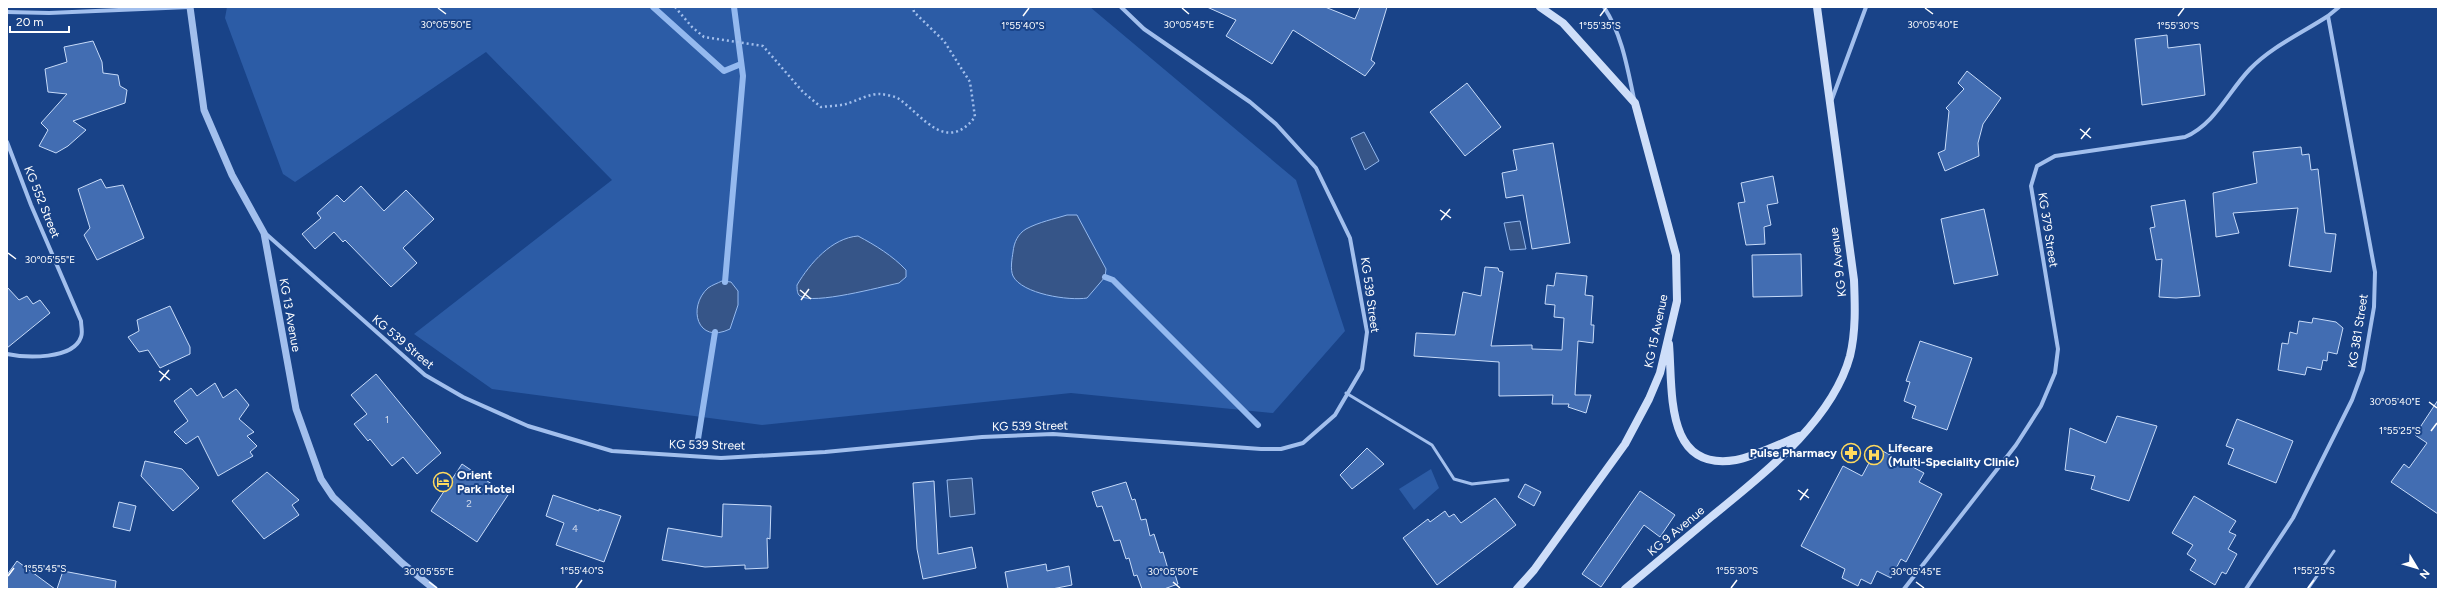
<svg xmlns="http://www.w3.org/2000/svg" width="2445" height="596" font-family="Figtree,sans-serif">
  <rect width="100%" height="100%" fill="#194388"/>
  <path fill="#2c5ca6" d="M227,7H1090L1296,180L1345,331L1273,413L1071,393L762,425L492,389L414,334L612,180L486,52L295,182L283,174L225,18Z
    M1431,469L1439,488L1414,510L1399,489Z"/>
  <path fill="#365588" stroke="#94b9ef" d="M1364,132L1379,161L1365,170L1351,138Z
    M1067,215H1077L1106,269L1105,277L1087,298C1069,301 1022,294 1013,276C1010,269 1012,259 1013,252C1014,242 1018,234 1026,229C1039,222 1054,219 1067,215Z
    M1520,221L1526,249L1510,250L1504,223Z
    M858,236C875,245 893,256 906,270V277L899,283C880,287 814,305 800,296C797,294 797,289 797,285C810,263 832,238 858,236Z
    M722,281L731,282L738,291V305L730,329C697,345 687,307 708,288C712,285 718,283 722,281Z
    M972,478L975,514L950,517L947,480Z"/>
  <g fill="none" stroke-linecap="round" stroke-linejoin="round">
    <path stroke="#94b9ef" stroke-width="6" d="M653,7L724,71L741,64
      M1105,277L1113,280L1258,425
      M725,282L743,76L734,7
      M698,439L715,332"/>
  </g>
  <path fill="#426db2" stroke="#c7dbf9" d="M1207,7H1325L1355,19L1360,7H1387L1371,60L1375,63L1365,76L1293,30L1272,64L1226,36L1236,20Z
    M2167,35L2168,48L2200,44L2205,95L2142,105L2135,39Z
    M93,41L102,62L103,73L118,75L120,86L127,90L125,103L73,121L86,130L68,146L56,153L39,146L48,130L41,123L67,94L48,92L45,69L67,62L64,47Z
    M1967,71L2001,98L1983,124L1978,143L1979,156L1945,171L1938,153L1945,150L1949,111L1946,108L1964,89L1958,83Z
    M1467,83L1501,127L1465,156L1430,112Z
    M1553,143L1570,243L1532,249L1523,195L1506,198L1502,173L1517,170L1513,150Z
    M2301,147L2302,155L2309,154L2311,170L2318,169L2325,233L2336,234L2331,272L2289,266L2298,208L2233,213L2239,233L2216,237L2213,193L2257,183L2253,152Z
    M1773,176L1778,203L1767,205L1771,225L1764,227L1765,244L1746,245L1738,203L1745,202L1741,183Z
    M101,179L106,188L123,185L144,238L97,260L84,235L90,228L78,189Z
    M361,186L384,211L406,190L434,219L403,248L417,263L391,287L345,240L343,242L334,232L315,249L302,234L321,218L317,213L337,195L344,202Z
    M2185,200L2200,296L2176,298L2159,297L2162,259L2156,260L2150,228L2155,227L2151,206Z
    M1984,209L1998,275L1954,284L1941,219Z
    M1801,254L1802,296L1753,297L1752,255Z
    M1485,267L1498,268L1499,271L1503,272L1491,346L1532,345V349L1562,350L1564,318L1554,317L1555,305L1545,304L1547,285L1554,286L1556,273L1587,276L1585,295L1593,296L1591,325H1594L1593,343L1578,341L1575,395H1591L1586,413L1568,407L1569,404H1552L1553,395L1499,396V362L1414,356L1416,333L1455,335L1463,292L1481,296Z
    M7,287L19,300L27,296L33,304L40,300L50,313L7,348Z
    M170,306L190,347V354L160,368L148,350L139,352L128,337L139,331L137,320Z
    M2313,318L2336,322L2343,328L2337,354L2328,352L2327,361L2323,360L2321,370L2307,367L2305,375L2278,370L2282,343L2288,344L2290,332L2297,334L2299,321L2312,323Z
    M1920,341L1972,358L1947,430L1912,418L1916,406L1904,401L1910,382L1906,381Z
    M376,374L441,453L417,474L403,457L392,466L370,439L368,441L354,424L367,414L351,395Z
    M215,383L223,398L236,389L249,405L239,419L254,432L247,436L257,446L250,452L253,456L218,476L198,436L186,444L174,432L188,421L174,401L191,388L197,396Z
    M2438,400V514L2391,482L2404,464L2409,468L2427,443L2415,435Z
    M2117,416L2157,426L2129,501L2091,489L2095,476L2065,470L2070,428L2106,443Z
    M2237,419L2293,441L2276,483L2228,464L2234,449L2226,446Z
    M1367,448L1384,464L1352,489L1340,475Z
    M1877,448L1924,473L1919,482L1942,494L1906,562L1901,559L1891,578L1877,571L1871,584L1861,579L1858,586L1842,578L1845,569L1801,546L1843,466L1862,476Z
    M145,461L182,469L199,488L173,511L141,476Z
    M462,464L508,495L477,542L431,511Z
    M267,472L299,500L292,505L299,515L264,539L232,501Z
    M934,481L938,554L972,547L976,568L923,579L917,549L913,483Z
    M1126,482L1132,500L1135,499L1141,520L1146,519L1150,536L1154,534L1160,553L1163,552L1168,569L1173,568L1178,584L1164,589H1142L1137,575L1134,576L1129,558L1126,559L1120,540L1114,541L1102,506L1097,507L1092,492Z
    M1525,484L1541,492L1534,506L1518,497Z
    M1640,491L1675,515L1660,537L1644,525L1601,587L1582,574Z
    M553,495L599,511V509L621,516L604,562L556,545L564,523L546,516Z
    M2194,496L2236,521L2229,532L2236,535L2228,549L2237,554L2226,574L2222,572L2215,585L2190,570L2196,560L2187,554L2193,545L2172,533Z
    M1495,498L1516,525L1437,585L1403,538L1428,519L1430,522L1445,511L1449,517L1454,514L1461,523Z
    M119,502L136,506L130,531L113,527Z
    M723,504L771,506L770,539L767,538L768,568L745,569V565L705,567L662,560L668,528L722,537Z
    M17,561L55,589H7V575Z
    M1046,564L1047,571L1069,566L1072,585L1052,589H1008L1005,572Z
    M63,571L116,581L115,589H57Z"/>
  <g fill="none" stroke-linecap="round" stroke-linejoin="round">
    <path stroke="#a2bfed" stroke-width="2.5" stroke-dasharray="2 3" stroke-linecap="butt" d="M675,7L692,27L704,37L763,46L803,92L821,107C829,106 838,106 846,104C856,101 871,93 881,94C887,95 895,96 899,99C923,116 946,154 975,117L970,82L944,41L914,12L913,7"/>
    <path stroke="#a2bfed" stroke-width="3" d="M1346,393L1432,445L1454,479L1472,484L1508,480
      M2308,589L2334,551"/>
    <path stroke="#a2bfed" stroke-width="4" d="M1604,7C1622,35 1627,66 1634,99
      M7,12L49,13L189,7
      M1832,99L1866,7
      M7,142L31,205L81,321C81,326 83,333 81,337C73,360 26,358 7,354
      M265,233L425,375L463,397L528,426L612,451L721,458L825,452L982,437L1053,434L1261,449H1281L1303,443L1335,415L1362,369L1367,332L1350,238L1316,168L1276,124L1250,102L1144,29L1121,7
      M1904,589L2016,445L2041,406L2055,373L2058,349L2031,186L2037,166L2055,156L2185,137C2215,124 2228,92 2250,69C2271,47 2302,33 2328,16
      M2246,589L2293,518L2352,400L2363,370L2374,307L2375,272L2328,16L2339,7"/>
    <path stroke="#a2bfed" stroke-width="7" d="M190,7L204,110L232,175L264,233L296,409L321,479L333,497L402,563L434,589"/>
    <path stroke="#cedef9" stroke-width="8" d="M1669,344C1673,391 1664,472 1736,460C1753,457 1782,443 1799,436
      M1517,589L1534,570L1625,444L1649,399L1660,373L1677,301L1676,255L1635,103L1563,23L1540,7
      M1625,589C1654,565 1682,541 1711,517C1762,475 1832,422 1850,356C1856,331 1855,305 1854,280L1817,7"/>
  </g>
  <path fill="none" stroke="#fff" stroke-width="1.5" d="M438,8L446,14M1182,8L1189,14M1925,8L1933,14M1023,16L1029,8M1600,16L1606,8M2178,16L2184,8M2080,129L2091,138M2081,139L2090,128M1440,210L1451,218M1441,220L1450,209M8,253L16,259M800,290L811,299M801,300L809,289M159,371L170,380M160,381L169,370M2429,402L2437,408M2431,431L2437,423M1798,490L1809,498M1800,500L1808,489M8,576L14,568M429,582L437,588M1173,582L1180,588M1916,582L1924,588M576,588L582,580M1731,588L1737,580M2308,588L2314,580"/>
  <defs>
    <symbol id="pharmacy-ring" viewBox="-11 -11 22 22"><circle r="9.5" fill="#194388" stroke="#ffda5e" stroke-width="1.5"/><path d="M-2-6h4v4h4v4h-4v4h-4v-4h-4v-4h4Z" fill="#ffda5e"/></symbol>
    <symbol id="hospital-ring" viewBox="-11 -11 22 22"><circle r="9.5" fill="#194388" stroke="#ffda5e" stroke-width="1.5"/><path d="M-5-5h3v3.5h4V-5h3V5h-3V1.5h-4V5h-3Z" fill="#ffda5e"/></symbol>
    <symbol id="hotel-ring" viewBox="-11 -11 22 22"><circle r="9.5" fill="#194388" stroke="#ffda5e" stroke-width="1.5"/><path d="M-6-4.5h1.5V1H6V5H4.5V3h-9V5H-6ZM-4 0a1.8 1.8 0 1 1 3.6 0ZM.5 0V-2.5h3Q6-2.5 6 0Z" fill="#ffda5e"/></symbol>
  </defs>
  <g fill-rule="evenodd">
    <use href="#pharmacy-ring" x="1840" y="442" width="22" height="22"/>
    <use href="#hospital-ring" x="1863" y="444" width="22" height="22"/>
    <use href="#hotel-ring" x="432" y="471" width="22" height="22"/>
  </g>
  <g text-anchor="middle" stroke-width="4" stroke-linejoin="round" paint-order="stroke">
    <g font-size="10" fill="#d0daec">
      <text x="387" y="423">1</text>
      <text x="469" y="507">2</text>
      <text x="575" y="532">4</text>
    </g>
    <g font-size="12" fill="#fff" stroke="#194388">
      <text transform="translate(42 202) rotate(68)" y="4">KG 552 Street</text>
      <text transform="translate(2048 230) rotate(81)" y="4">KG 379 Street</text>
      <text transform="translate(1838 262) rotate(-97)" y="4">KG 9 Avenue</text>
      <text transform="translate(1370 295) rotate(82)" y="4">KG 539 Street</text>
      <text transform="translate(290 315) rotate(80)" y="4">KG 13 Avenue</text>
      <text transform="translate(1656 331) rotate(-78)" y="4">KG 15 Avenue</text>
      <text transform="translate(2358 331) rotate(-81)" y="4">KG 381 Street</text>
      <text transform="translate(403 342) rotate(40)" y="4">KG 539 Street</text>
      <text transform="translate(1030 426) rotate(-1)" y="4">KG 539 Street</text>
      <text transform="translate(707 445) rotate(1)" y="4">KG 539 Street</text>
      <text transform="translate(1676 531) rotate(-40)" y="4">KG 9 Avenue</text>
    </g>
    <g font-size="12" font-weight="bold" fill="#fff" stroke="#194388" text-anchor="start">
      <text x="1888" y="452">Lifecare<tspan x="1888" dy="14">(Multi-Speciality Clinic)</tspan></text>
      <text x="1837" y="457" text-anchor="end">Pulse Pharmacy</text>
      <text x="457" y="479">Orient<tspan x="457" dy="14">Park Hotel</tspan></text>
    </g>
  </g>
  <g font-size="10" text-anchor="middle" fill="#fff" stroke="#194388" stroke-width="4" stroke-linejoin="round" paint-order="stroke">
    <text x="446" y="28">30°05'50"E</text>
    <text x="1189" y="28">30°05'45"E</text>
    <text x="1933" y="28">30°05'40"E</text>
    <text x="1023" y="29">1°55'40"S</text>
    <text x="1600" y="29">1°55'35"S</text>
    <text x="2178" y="29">1°55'30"S</text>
    <text x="50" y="263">30°05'55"E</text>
    <text x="2395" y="405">30°05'40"E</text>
    <text x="2400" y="434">1°55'25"S</text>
    <text x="45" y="572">1°55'45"S</text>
    <text x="582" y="574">1°55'40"S</text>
    <text x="1737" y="574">1°55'30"S</text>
    <text x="2314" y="574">1°55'25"S</text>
    <text x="429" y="575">30°05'55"E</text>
    <text x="1173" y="575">30°05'50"E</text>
    <text x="1916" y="575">30°05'45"E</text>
  </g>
  <rect width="2445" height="596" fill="none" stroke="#ffffff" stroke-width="16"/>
  <g transform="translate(2417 568) rotate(128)" stroke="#194388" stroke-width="3" paint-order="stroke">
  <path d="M0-3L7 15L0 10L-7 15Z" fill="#ffffff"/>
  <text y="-6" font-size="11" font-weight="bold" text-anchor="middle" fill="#ffffff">N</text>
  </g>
  <path d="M10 26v6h59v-6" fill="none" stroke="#ffffff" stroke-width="2"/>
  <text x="16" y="26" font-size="12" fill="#ffffff" stroke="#194388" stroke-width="3" paint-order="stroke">20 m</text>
</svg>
